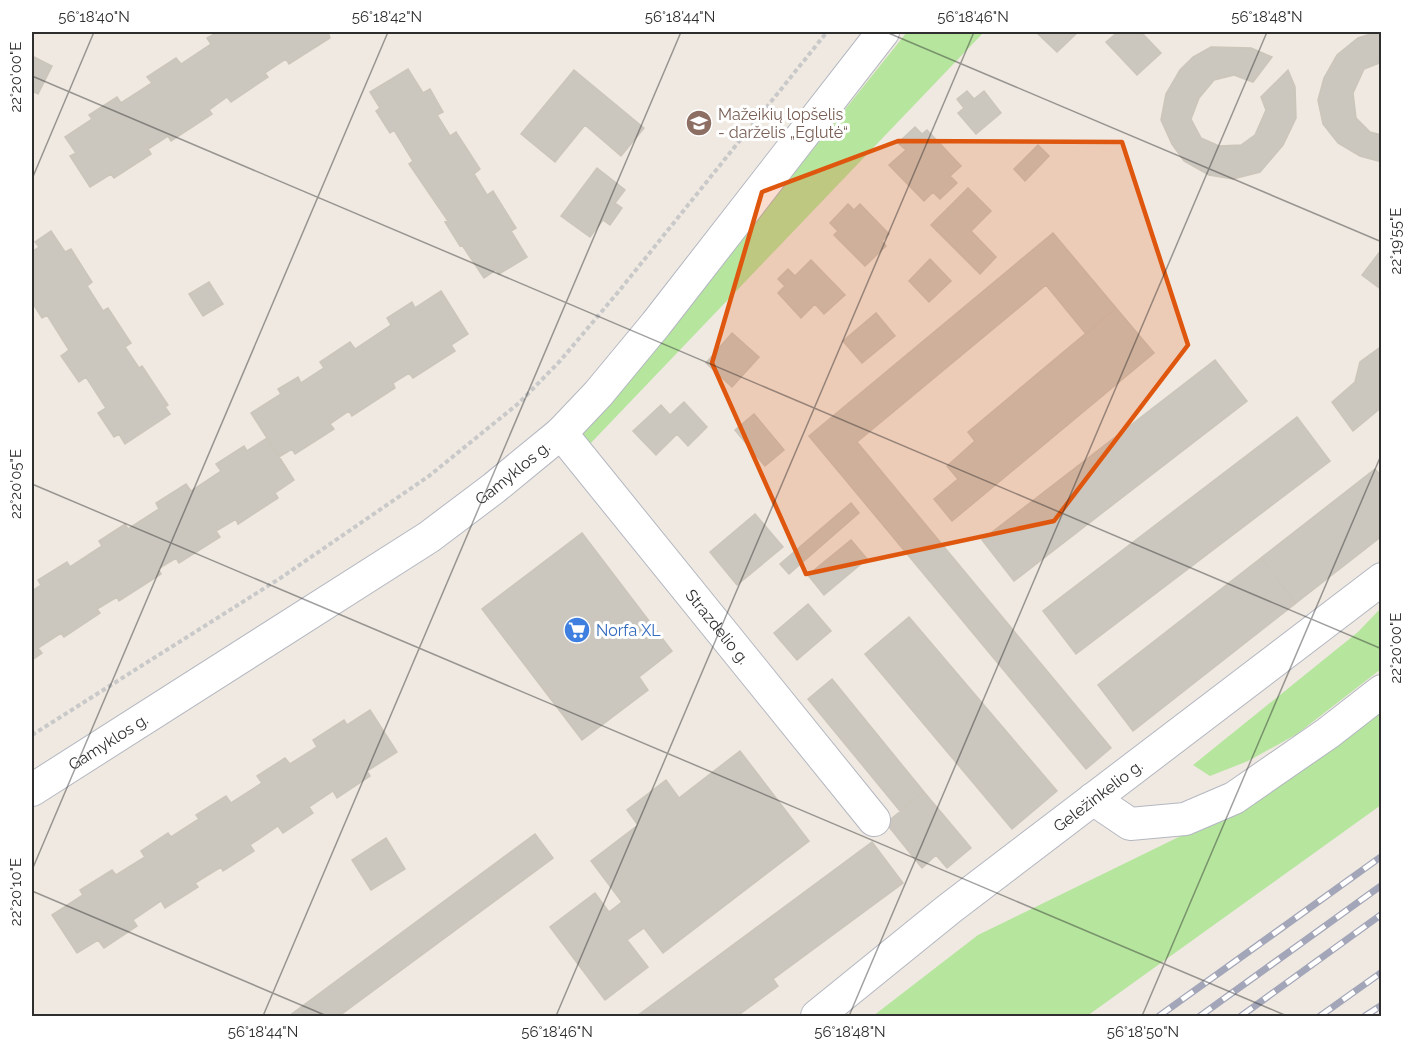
<svg xmlns="http://www.w3.org/2000/svg" width="1413" height="1048" font-family="Raleway,sans-serif">
  <rect width="100%" height="100%" fill="#efe9e1"/>
  <path fill="#b6e59e" d="M907,32H984L588,446L583,437V428L686,308Z
    M1381,608V669L1297,734L1248,761L1210,776L1193,765L1358,632Z
    M1381,707V805L1087,1016H873L978,935L1193,830Z"/>
  <path fill="#cbc7bf" stroke="#cbc5ba" stroke-width="1.5" d="M218,32H328L330,38L289,64L286,59L265,73L268,77L231,102L227,97L209,110L212,114L171,141L168,136L148,149L151,154L114,178L111,174L90,187L70,156L76,153L65,137L92,119L89,115L117,97L121,103L152,83L147,77L176,58L181,64L211,44L207,38Z
    M1036,32H1078L1057,52Z
    M1118,32H1141L1161,53L1137,75L1106,42Z
    M1377,32H1382V62L1364,69L1353,93L1356,118L1370,132L1382,135V162L1360,156L1338,143L1323,124L1318,100L1324,78L1337,55L1358,38Z
    M1211,47L1251,48L1272,57L1253,82L1234,75L1214,80L1199,98L1191,119L1201,138L1219,146L1241,145L1255,135L1266,110L1261,97L1288,70L1295,87L1296,118L1283,145L1260,172L1233,179L1209,175L1184,161L1172,144L1161,120L1166,94L1180,70L1193,57Z
    M32,56L52,66L38,94L32,91Z
    M408,69L423,93L430,89L443,112L437,115L450,136L456,132L480,169L474,174L487,195L493,191L516,228L511,231L527,257L499,274L496,270L484,278L462,245L460,246L445,222L448,221L409,164L413,161L394,130L390,133L376,111L380,108L370,92Z
    M574,70L644,128L621,156L585,125L555,162L521,134Z
    M967,91L974,99L984,91L1001,113L976,134L958,113L964,108L957,99Z
    M915,127L922,134L927,130L961,166L950,176L957,183L940,199L933,192L924,201L889,165L906,150L898,143Z
    M1038,145L1049,156L1025,181L1014,169Z
    M597,168L625,190L615,203L622,208L610,225L603,220L590,237L561,216Z
    M968,188L991,211L971,231L996,257L980,274L931,225Z
    M848,204L854,210L860,204L889,234L882,241L886,246L865,266L834,235L838,231L830,223Z
    M51,231L65,252L71,249L92,282L87,286L103,311L108,308L131,343L125,347L139,368L142,366L168,405L165,407L170,414L125,444L119,434L114,437L98,413L106,408L86,377L79,382L61,356L69,350L47,315L42,318L32,302V252L39,247L35,242Z
    M1053,233L1116,308L1086,334L1046,285L857,442L1111,748L1086,769L809,436Z
    M1382,249V290L1362,275Z
    M930,259L951,281L929,302L909,281Z
    M811,260L845,295L824,314L815,304L801,318L778,293L785,286L778,279L788,269L795,276Z
    M209,282L223,304L203,316L189,294Z
    M441,291L468,334L451,345L455,351L413,378L409,373L393,383L395,388L352,416L349,411L330,424L334,429L295,454L292,449L279,457L251,413L281,394L278,389L298,377L301,383L324,368L320,362L350,342L355,349L391,325L387,318L412,302L415,308Z
    M1116,308L1154,353L952,521L934,499L958,479L947,466L975,441L968,432Z
    M876,313L895,336L862,363L843,341Z
    M732,333L759,357L732,387L706,363Z
    M1382,346V407L1353,431L1332,402L1355,382L1360,362Z
    M1215,360L1247,401L1014,581L982,540Z
    M684,402L707,427L688,446L677,434L656,455L633,431L661,405L670,415Z
    M754,414L784,450L765,466L735,430Z
    M1297,417L1330,461L1076,654L1043,611Z
    M267,438L294,480L275,493L278,498L238,524L236,519L216,531L220,537L179,563L176,558L158,569L161,574L119,601L117,597L97,609L100,613L64,637L61,633L38,648L42,653L32,660V591L41,585L38,580L67,562L70,567L102,546L99,541L125,524L128,529L159,509L156,503L186,484L191,491L221,471L216,464L244,446L247,451Z
    M1375,469L1382,477V536L1296,603L1261,558Z
    M851,503L859,513L789,574L780,564Z
    M755,514L783,547L737,585L710,552Z
    M582,533L672,651L639,677L648,690L582,740L482,609Z
    M851,540L867,559L824,595L808,575Z
    M1261,558L1296,603L1133,731L1098,685Z
    M808,604L831,631L797,660L774,633Z
    M909,617L1057,791L1012,829L865,654Z
    M832,679L924,792L900,811L808,699Z
    M370,710L397,752L367,771L370,776L337,798L333,791L309,807L313,813L283,833L278,826L250,845L254,851L223,871L221,867L195,883L198,887L165,908L161,901L133,920L137,926L104,948L98,940L77,953L52,915L83,895L80,890L112,870L116,875L145,857L141,851L168,833L171,837L199,819L196,815L226,796L231,803L262,783L257,776L285,758L290,764L317,747L313,740L344,720L347,725Z
    M740,751L809,841L663,953L644,928L627,940L648,967L605,1000L550,927L595,893L609,912L622,902L591,861L638,825L627,810L666,780L679,798Z
    M924,792L971,848L947,868L936,855L922,868L886,823Z
    M535,834L553,858L339,1016H289Z
    M386,838L405,869L371,890L352,860Z
    M872,842L903,883L773,979L778,986L737,1016H637Z"/>
  <g fill="none" stroke-linecap="round" stroke-linejoin="round">
    <defs>
      <g id="minor">
        <path id="s1" d="M561,433L874,820"/>
        <path id="s2" d="M32,790L429,537L494,488L561,433L598,394L656,324L883,32"/>
        <path d="M1093,799L1130,824L1185,819L1234,798L1328,733L1382,691"/>
        <path id="s3" d="M817,1016L949,909L1382,579"/>
      </g>
    </defs>
    <use href="#minor" stroke="#b4b7c1" stroke-width="34"/>
    <path stroke="#c9c9c9" stroke-width="4" stroke-dasharray="4.5 3" stroke-linecap="butt" d="M32,735L279,579L429,476L519,403L560,361L619,291L827,32"/>
    <use href="#minor" stroke="#fff" stroke-width="32"/>
    <defs>
      <path id="rail" d="M1159,1016L1382,856
        M1200,1016L1382,885
        M1241,1016L1382,914
        M1320,1016L1382,972
        M1365,1016L1382,1005"/>
    </defs>
    <use href="#rail" stroke="#a3a6b8" stroke-width="7"/>
    <use href="#rail" stroke="#fff" stroke-width="4.5" stroke-dasharray="14" stroke-linecap="butt"/>
  </g>
  <path fill="#df570e" fill-opacity="0.2" stroke="#df570e" stroke-width="4.5" stroke-linejoin="round" d="M898,141L1122,142L1188,345L1054,521L806,574L712,363L762,192Z"/>
  <path fill="none" stroke="#2e2e2e" stroke-width="1.5" stroke-opacity="0.45" d="M886,32L1382,242M32,76L1382,649M32,179L94,32M32,484L1287,1016M32,870L388,32M32,891L327,1016M263,1016L681,32M556,1016L974,32M849,1016L1267,32M1142,1016L1382,453"/>
  <defs>
    <symbol id="school-disc" viewBox="-11 -11 22 22"><circle r="9.5" fill="#8d6e63" stroke="#fff"/><path d="M0-5L7-2L0 1L-7-2ZM-4 1L0 2.5L4 1V4Q0 6-4 4Z" fill="#fff"/></symbol>
    <symbol id="supermarket-disc" viewBox="-11 -11 22 22"><circle r="9.5" fill="#3f7fe0" stroke="#fff"/><path d="M-6-5.5h2.5l.6 2H6L4.5 2H-2.5L-4.4-4H-6ZM-1.5 3.2a1.3 1.3 0 1 0 .1 0ZM3 3.2a1.3 1.3 0 1 0 .1 0Z" fill="#fff"/></symbol>
  </defs>
  <g fill-rule="evenodd">
    <use href="#school-disc" x="684" y="108" width="30" height="30"/>
    <use href="#supermarket-disc" x="562" y="615" width="30" height="30"/>
  </g>
  <g text-anchor="middle" stroke-width="6" stroke-linejoin="round" paint-order="stroke">
    <g font-size="16" fill="#785e54" stroke="#fff" text-anchor="start">
      <text x="718" y="120">Mažeikių lopšelis<tspan x="718" dy="18">- darželis „Eglutė“</tspan></text>
    </g>
    <g font-size="16" fill="#2e2e2e" stroke="#fff">
      <text dy="6" stroke="none"><textPath href="#s2" startOffset="576">Gamyklos g.</textPath></text>
      <text dy="6" stroke="none"><textPath href="#s1" startOffset="249">Strazdelio g.</textPath></text>
      <text dy="6" stroke="none"><textPath href="#s2" startOffset="90">Gamyklos g.</textPath></text>
      <text dy="6" stroke="none"><textPath href="#s3" startOffset="357">Geležinkelio g.</textPath></text>
    </g>
    <g font-size="16" fill="#366cbe" stroke="#fff" text-anchor="start">
      <text x="596" y="636">Norfa XL</text>
    </g>
  </g>
  <rect width="1413" height="1048" fill="none" stroke="#ffffff" stroke-width="66"/>
  <rect x="33" y="33" width="1347" height="982" fill="none" stroke="#2e2e2e" stroke-width="2"/>
  <g font-size="15" text-anchor="middle" fill="#2e2e2e">
    <text x="94" y="22">56°18'40"N</text>
    <text x="387" y="22">56°18'42"N</text>
    <text x="680" y="22">56°18'44"N</text>
    <text x="973" y="22">56°18'46"N</text>
    <text x="1267" y="22">56°18'48"N</text>
    <text transform="translate(16 77) rotate(-90)" y="5">22°20'00"E</text>
    <text transform="translate(1396 241) rotate(-90)" y="5">22°19'55"E</text>
    <text transform="translate(16 484) rotate(-90)" y="5">22°20'05"E</text>
    <text transform="translate(1396 648) rotate(-90)" y="5">22°20'00"E</text>
    <text transform="translate(16 892) rotate(-90)" y="5">22°20'10"E</text>
    <text x="263" y="1037">56°18'44"N</text>
    <text x="557" y="1037">56°18'46"N</text>
    <text x="850" y="1037">56°18'48"N</text>
    <text x="1143" y="1037">56°18'50"N</text>
  </g>
</svg>
